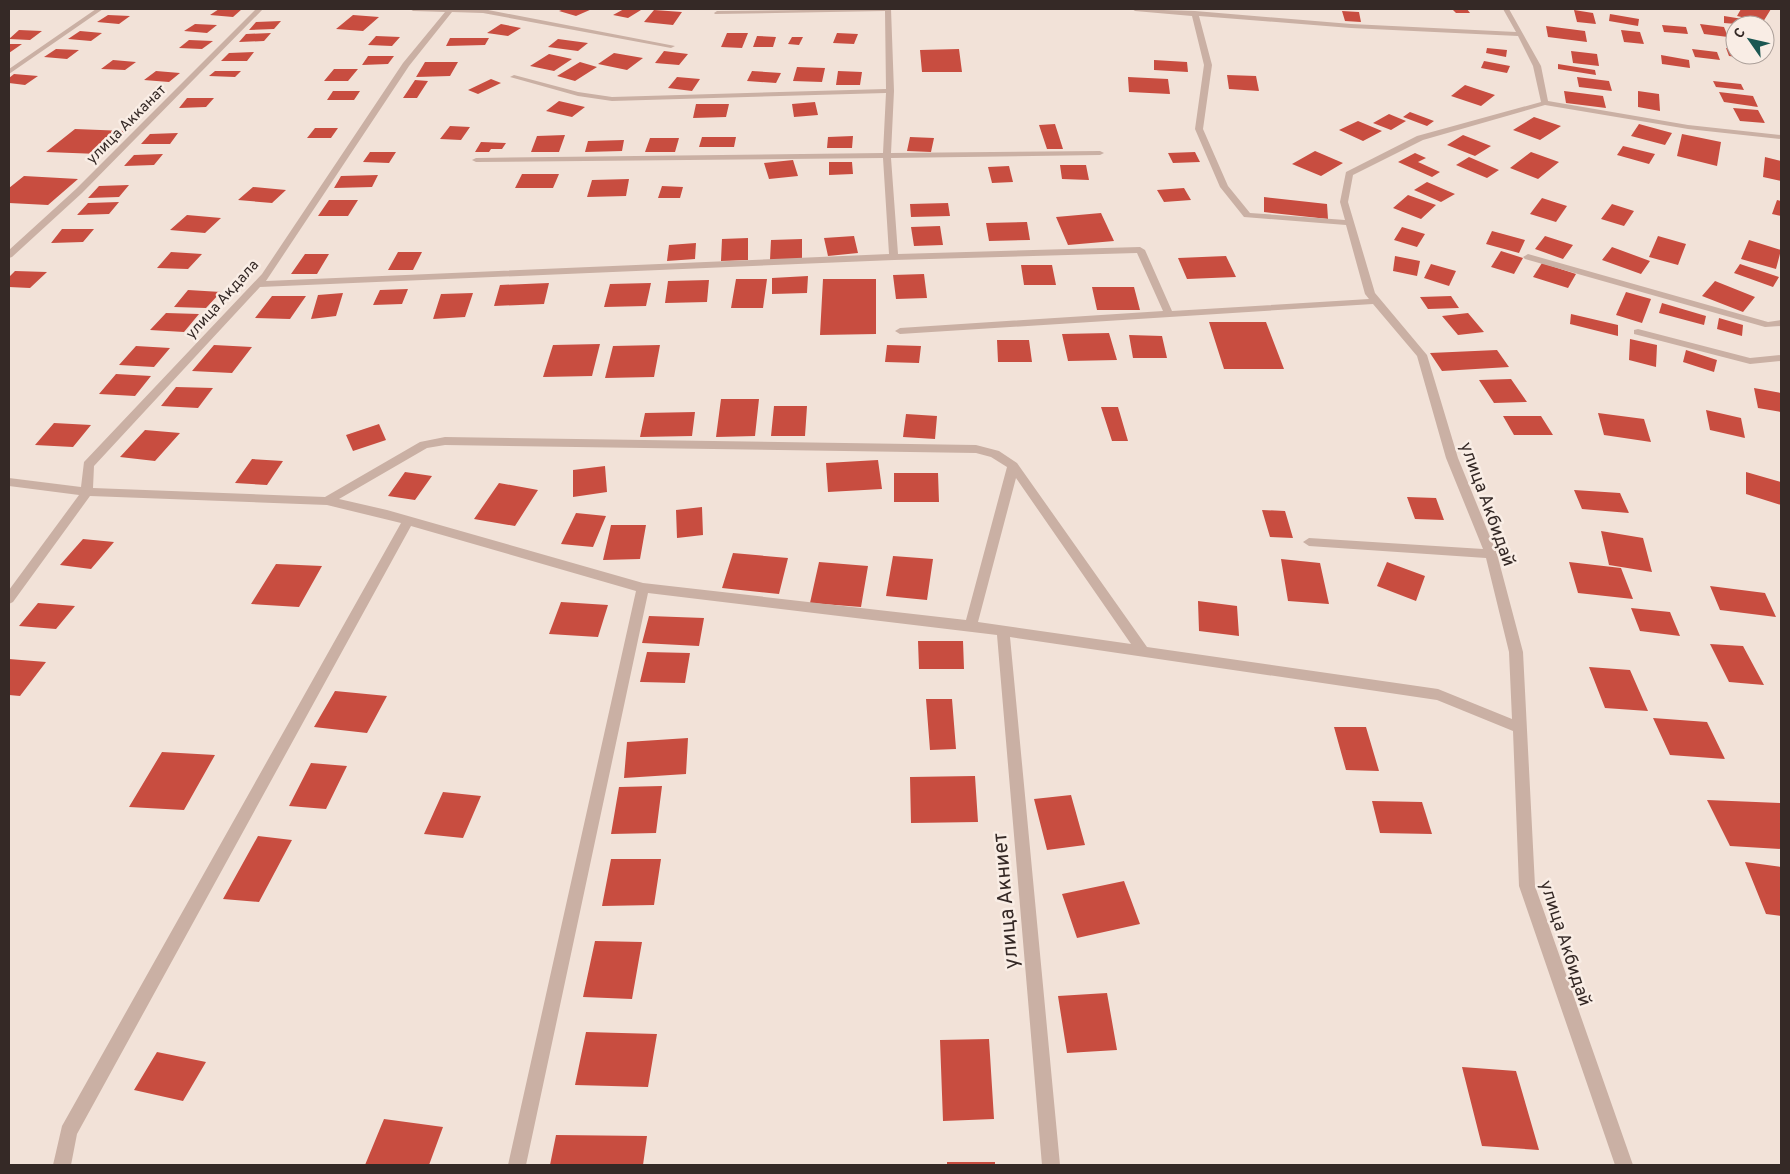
<svg xmlns="http://www.w3.org/2000/svg" width="1790" height="1174" font-family="Overpass,sans-serif">
  <rect width="100%" height="100%" fill="#f2e2d8"/>
  <path fill="#c84d40" d="M219,9H242L233,17L210,15Z
    M564,9H592L576,16L559,11Z
    M624,9H637L641,10L628,18L613,15Z
    M1452,9H1467L1470,13H1456Z
    M1741,9H1771L1763,22L1737,16Z
    M654,10L682,12L673,25L644,22Z
    M1574,10L1593,13L1596,24L1577,22Z
    M1342,11L1359,12L1361,22L1345,21Z
    M1610,14L1639,19L1638,26L1609,21Z
    M108,15L130,16L119,24L97,22Z
    M353,15L379,17L363,31L336,29Z
    M1724,16L1749,20V25L1724,23Z
    M281,21L274,29L249,30L256,22Z
    M195,24L217,25L207,33L184,31Z
    M501,24L521,28L508,36L487,33Z
    M1700,24L1724,27L1728,37L1704,34Z
    M1662,25L1686,27L1688,34L1664,32Z
    M1546,26L1585,31L1587,42L1548,37Z
    M19,30L42,31L30,40L9,39Z
    M1621,30L1640,32L1644,44L1624,42Z
    M80,31L102,33L91,41L68,39Z
    M271,33L264,41L239,42L246,34Z
    M727,33H748L742,48L721,47Z
    M837,33L858,34L854,44L833,43Z
    M376,36L400,37L392,46L368,45Z
    M757,36L776,37L773,47H753Z
    M792,37H803L799,45L788,44Z
    M450,38H489L485,45L446,46Z
    M558,39L588,43L578,51L548,47Z
    M189,40L213,41L202,49L179,48Z
    M9,44H22L9,53Z
    M1487,48L1507,50L1506,57L1486,53Z
    M1726,48L1735,49V55H1753L1754,59L1729,56Z
    M56,49L79,50L67,59L44,57Z
    M959,49L962,72H922L920,50Z
    M1692,49L1717,52L1720,60L1695,57Z
    M664,51L688,54L679,65L655,63Z
    M1571,51L1597,54L1599,66L1573,63Z
    M254,52L247,61H221L229,53Z
    M614,53L643,58L627,70L598,64Z
    M549,54L572,59L554,71L530,66Z
    M1661,55L1689,60L1690,68L1662,64Z
    M368,56H394L388,64L362,65Z
    M113,60L136,62L125,70L101,69Z
    M1154,60L1187,62L1188,72L1154,70Z
    M1484,61L1510,66L1507,73L1481,68Z
    M425,62H458L450,76L416,77Z
    M580,62L597,67L575,81L557,76Z
    M1558,64L1595,70L1596,75L1558,69Z
    M797,67L825,68L822,82L793,81Z
    M334,69H358L348,81H324Z
    M156,71L180,73L169,82L144,80Z
    M215,71H241L235,77L209,76Z
    M752,71L781,73L776,83L747,81Z
    M838,71L862,72L860,85H836Z
    M14,74L38,76L25,85L9,83V78Z
    M1227,75L1256,76L1259,91L1229,89Z
    M677,77L700,79L692,91L668,88Z
    M1128,77L1168,79L1170,94L1129,92Z
    M1577,77L1609,81L1612,91L1579,87Z
    M491,79L501,83L478,94L468,90Z
    M415,80L428,81L417,98H403Z
    M1713,81L1741,84L1744,90L1716,87Z
    M1465,85L1495,95L1481,106L1451,96Z
    M333,91H360L354,100H327Z
    M1564,91L1603,96L1606,108L1566,103Z
    M1638,91L1659,94L1660,111L1638,107Z
    M1719,92L1753,96L1758,107L1724,102Z
    M187,98H214L206,107L179,108Z
    M559,101L585,107L572,117L546,111Z
    M815,102L818,115L794,117L792,104Z
    M696,104H729L726,117L693,118Z
    M1733,108L1758,110L1765,123L1740,121Z
    M1410,112L1434,121L1427,126L1403,117Z
    M1389,114L1406,121L1391,130L1373,123Z
    M1534,117L1561,126L1540,140L1513,130Z
    M1358,121L1382,131L1363,141L1339,130Z
    M1055,124L1063,149H1047L1039,125Z
    M1639,124L1672,133L1665,145L1631,136Z
    M450,126L470,127L461,140L440,139Z
    M315,128H338L331,138H307Z
    M75,129L126,131L99,154L46,152Z
    M178,133L170,144H141L150,134Z
    M1682,134L1721,142L1717,166L1677,156Z
    M565,135L559,152H531L537,136Z
    M1463,135L1491,146L1475,156L1447,145Z
    M853,136L852,148H827L828,137Z
    M702,137H736L734,147H699Z
    M910,137L934,138L931,152L907,151Z
    M650,138H679L675,152H645Z
    M624,140L622,151L585,152L588,141Z
    M481,142L506,143L502,149H491L489,152H475Z
    M1623,146L1655,154L1649,164L1617,155Z
    M1315,151L1343,163L1321,176L1292,164Z
    M370,152H396L389,163L363,162Z
    M1195,152L1200,162L1173,163L1168,153Z
    M1531,152L1559,162L1538,179L1510,168Z
    M1415,153L1426,158L1418,162L1440,172L1432,177L1398,162Z
    M163,154L154,165L124,166L134,155Z
    M1469,157L1499,170L1487,178L1456,165Z
    M1765,157L1781,161V181L1763,177Z
    M793,160L798,176L769,179L764,163Z
    M829,162H852L853,174L829,175Z
    M1060,165H1086L1089,180L1062,179Z
    M1009,166L1013,182L992,183L988,167Z
    M522,174H559L553,188H515Z
    M378,175L372,187L334,188L341,176Z
    M24,176L78,179L48,205L9,203V188Z
    M629,179L626,196L587,197L592,180Z
    M1427,182L1455,194L1441,202L1414,190Z
    M129,185L119,197L88,198L99,186Z
    M662,186L683,187L680,198H658Z
    M253,187L286,190L272,203L238,200Z
    M1184,188L1191,200L1164,202L1157,190Z
    M1408,195L1436,205L1421,219L1393,208Z
    M1264,197L1327,204L1328,219L1264,212Z
    M1542,198L1567,206L1556,222L1530,214Z
    M329,200H358L348,216H318Z
    M1777,200L1781,201V216L1772,214Z
    M119,202L109,214L77,215L88,203Z
    M948,203L950,216L911,217L910,204Z
    M1612,204L1634,211L1624,226L1601,219Z
    M1101,213L1114,241L1068,245L1056,217Z
    M187,215L221,218L205,233L170,230Z
    M1027,222L1030,240L989,241L986,223Z
    M940,226L943,245L914,246L911,227Z
    M1402,227L1425,234L1417,247L1394,240Z
    M62,229H94L83,242L51,243Z
    M1492,231L1525,240L1519,253L1486,244Z
    M854,236L858,253L828,256L824,238Z
    M1545,236L1573,245L1563,259L1535,249Z
    M1658,236L1686,244L1678,265L1649,257Z
    M748,238V260L721,261L722,239Z
    M802,239V259L770,260L771,240Z
    M1749,240L1781,250L1776,269L1741,259Z
    M696,243L695,259L667,261L669,245Z
    M1612,247L1650,261L1641,274L1602,260Z
    M1501,251L1523,258L1514,274L1491,267Z
    M171,252L202,254L188,269L157,268Z
    M398,252H422L413,270H388Z
    M305,254H329L317,274H291Z
    M1226,256L1236,277L1187,279L1178,258Z
    M1395,256L1420,261L1417,276L1393,271Z
    M1542,263L1576,274L1568,288L1533,277Z
    M1431,264L1456,271L1449,286L1424,278Z
    M1740,264L1779,277L1773,287L1734,273Z
    M1021,265H1052L1056,285H1024Z
    M15,271L47,272L30,288L9,287V277Z
    M924,274L927,298L896,299L893,275Z
    M808,276L807,293L772,294V278Z
    M736,279H767L763,308H731Z
    M823,279H876V334L820,335Z
    M709,280L707,302L665,303L668,281Z
    M1715,281L1755,297L1743,312L1702,296Z
    M549,283L544,304L494,306L500,285Z
    M651,283L646,306L604,307L610,284Z
    M1092,287H1134L1140,310H1097Z
    M408,289L402,304L373,305L380,290Z
    M188,290L221,292L206,308L174,307Z
    M1626,292L1651,299L1642,323L1616,315Z
    M343,293L336,316L311,319L318,295Z
    M473,293L465,317L433,319L441,294Z
    M272,296H306L290,319L255,318Z
    M1451,296L1459,308L1428,309L1420,297Z
    M1662,303L1706,316L1704,325L1659,313Z
    M166,313L199,314L184,332L150,330Z
    M1468,313L1484,332L1458,335L1442,316Z
    M1571,314L1618,325V336L1570,324Z
    M1719,318L1743,325L1742,336L1717,329Z
    M1209,322H1266L1284,369H1224Z
    M1109,333L1117,360L1068,361L1062,334Z
    M1129,335L1162,336L1167,358H1133Z
    M1630,339L1657,345L1656,367L1629,360Z
    M997,340H1029L1032,362H998Z
    M600,344L592,376L543,377L553,345Z
    M214,345L252,347L232,373L192,371Z
    M660,345L654,377L605,378L613,346Z
    M887,345L921,346L919,363L885,362Z
    M136,346L170,348L154,367L119,365Z
    M1497,350L1509,367L1442,371L1430,353Z
    M1686,350L1717,360L1714,372L1683,362Z
    M116,374L151,376L135,396L99,394Z
    M1511,379L1527,402L1494,403L1479,380Z
    M176,387L213,388L198,408L161,406Z
    M1754,388L1781,393V412L1758,408Z
    M721,399H759L755,436L716,437Z
    M774,406H807L805,436H771Z
    M1101,407H1118L1128,441H1112Z
    M1706,410L1741,418L1745,438L1710,430Z
    M695,412L692,436L640,437L645,413Z
    M1598,413L1644,419L1651,442L1604,435Z
    M906,414L937,416L935,439L903,437Z
    M1503,416H1541L1553,435H1514Z
    M54,423L91,425L73,447L35,445Z
    M379,424L386,440L353,451L346,435Z
    M145,430L180,433L155,461L120,457Z
    M252,459L283,461L267,485L235,483Z
    M878,460L882,489L828,492L826,463Z
    M605,466L607,492L573,497V470Z
    M405,472L432,476L415,500L388,496Z
    M1746,472L1781,482V505L1746,494Z
    M894,473H938L939,502H894Z
    M499,483L538,490L515,526L474,519Z
    M1574,490L1620,493L1629,513L1582,509Z
    M1407,497L1436,498L1444,520L1415,519Z
    M702,507L703,535L677,538L676,510Z
    M1262,510L1285,511L1293,538L1270,537Z
    M576,513L606,516L593,547L561,544Z
    M611,525H646L640,559L603,560Z
    M1601,531L1643,538L1652,572L1609,565Z
    M83,539L114,542L91,569L60,565Z
    M733,553L788,558L779,594L722,588Z
    M893,556L933,559L927,600L886,596Z
    M1281,559L1320,563L1329,604L1288,601Z
    M819,562L868,566L861,607L810,603Z
    M1387,562L1425,576L1416,601L1377,586Z
    M1569,562L1621,568L1633,599L1578,593Z
    M276,564L322,566L299,607L251,604Z
    M1710,586L1765,593L1776,617L1720,610Z
    M1198,601L1237,606L1239,636L1199,631Z
    M561,602L608,605L598,637L549,634Z
    M38,603L75,606L56,629L19,626Z
    M1631,608L1670,612L1680,636L1640,631Z
    M649,616L704,618L699,646L642,643Z
    M918,641H963L964,669H919Z
    M1710,644L1743,646L1764,685L1729,682Z
    M647,652L690,653L685,683L640,682Z
    M9,659L46,662L20,696L9,695Z
    M1589,667L1630,670L1648,711L1605,708Z
    M335,691L387,696L367,733L314,727Z
    M926,699H952L956,749L930,750Z
    M1653,718L1707,722L1725,759L1670,755Z
    M1334,727H1366L1379,771L1346,770Z
    M688,738L686,774L624,778L627,742Z
    M162,752L215,755L184,810L129,807Z
    M311,763L347,766L326,809L289,806Z
    M975,776L978,822L911,823L910,777Z
    M662,786L656,833L611,834L619,787Z
    M443,792L481,796L463,838L424,834Z
    M1071,795L1085,845L1047,850L1034,799Z
    M1707,800L1781,803V849L1730,846Z
    M1372,801L1422,802L1432,834L1380,833Z
    M258,836L292,840L259,902L223,899Z
    M611,859H661L654,905L602,906Z
    M1745,862L1781,867V916L1766,914Z
    M1124,881L1140,924L1077,938L1062,894Z
    M595,941L642,942L632,999L583,997Z
    M1107,993L1117,1050L1067,1053L1058,996Z
    M586,1032L657,1034L648,1087L575,1085Z
    M989,1039L994,1119L943,1121L940,1040Z
    M157,1052L206,1062L183,1101L134,1090Z
    M1462,1067L1516,1071L1539,1150L1482,1146Z
    M384,1119L443,1127L429,1165H365Z
    M556,1135L647,1136L643,1165H550Z
    M947,1162H995V1165H947Z"/>
  <g fill="none" stroke-linecap="round" stroke-linejoin="round">
    <path fill="#cab0a4" fill-rule="evenodd" d="M96,9H103L9,74V69Z
      M256,9H263L82,193L12,257L9,258V250L76,189Z
      M410,9H483L675,46L671,48L483,13L452,12L409,66L266,281L889,254L883,158L476,162L472,160L476,158L883,153L886,93L612,101L578,96L510,77L514,75L578,92L612,97L886,89L885,11L715,14L714,13L717,11L891,9L894,91L891,153L1100,151L1104,153L1100,155L891,158L898,254L1140,247L1145,250L1172,311L1369,299L1365,294L1346,225L1244,217L1220,187L1195,129L1204,65L1192,16L1135,11L1132,9L1195,11L1351,24L1516,32L1503,9H1509L1541,66L1548,101L1688,125L1781,135V139L1688,129L1545,105L1423,140L1353,175L1348,202L1375,293L1427,355L1458,458L1497,554L1523,652L1535,886L1633,1165H1615L1519,886L1513,731L1437,700L1010,637L1060,1165H1042L997,635L648,593L526,1165H508L636,591L411,526L77,1134L71,1165H53L62,1126L401,523L327,505L90,496L13,602L9,604V590L79,495L9,486V478L81,487L84,462L262,274L403,63L445,12L413,11ZM1199,16L1351,28L1518,36L1533,66L1541,102L1417,136L1346,172L1340,202L1345,220L1250,213L1228,186L1203,129L1212,65ZM1137,253L1163,311L900,328L895,331L900,334L1373,304L1417,356L1446,458L1483,549L1309,538L1303,542L1309,546L1486,558L1509,652L1512,719L1438,689L1147,647L1017,463L999,451L976,445L445,437L420,442L325,497L93,488L94,466L260,287L894,260ZM445,445L976,453L991,457L1007,467L966,620L643,583L387,510L339,499L427,448ZM1016,478L1131,644L978,622Z
      M1528,254L1768,322L1781,320V326L1765,327L1525,259L1523,257Z
      M1638,329L1750,358L1781,355V361L1750,364L1634,334V330Z"/>
  </g>
  <g text-anchor="middle" stroke-width="5" stroke-linejoin="round" paint-order="stroke">
    <g font-size="15" fill="#352926" stroke="#f9ede5">
      <text transform="translate(126 124) rotate(-45)" y="5">улица Акканат</text>
      <text transform="translate(222 299) rotate(-48)" y="5">улица Акдала</text>
    </g>
    <g font-size="18" fill="#352926" stroke="#f9ede5">
      <text transform="translate(1488 504) rotate(70)" y="6">улица Акбидай</text>
      <text transform="translate(1566 943) rotate(72)" y="6">улица Акбидай</text>
    </g>
    <g font-size="21" fill="#352926" stroke="#f9ede5">
      <text transform="translate(1005 901) rotate(-95)" y="7">улица Акниет</text>
    </g>
  </g>
  <rect width="1790" height="1174" fill="none" stroke="#352926" stroke-width="20"/>
  <g transform="translate(1750 40) rotate(304)"><circle r="24" fill="#f9ede5" stroke="#ab9f99"/>
  <path d="M0-4L9 19L0 12L-9 19Z" fill="#1b5752"/>
  <text y="-8" font-size="14" font-weight="bold" text-anchor="middle" fill="#352926">С</text>
  </g>
</svg>
